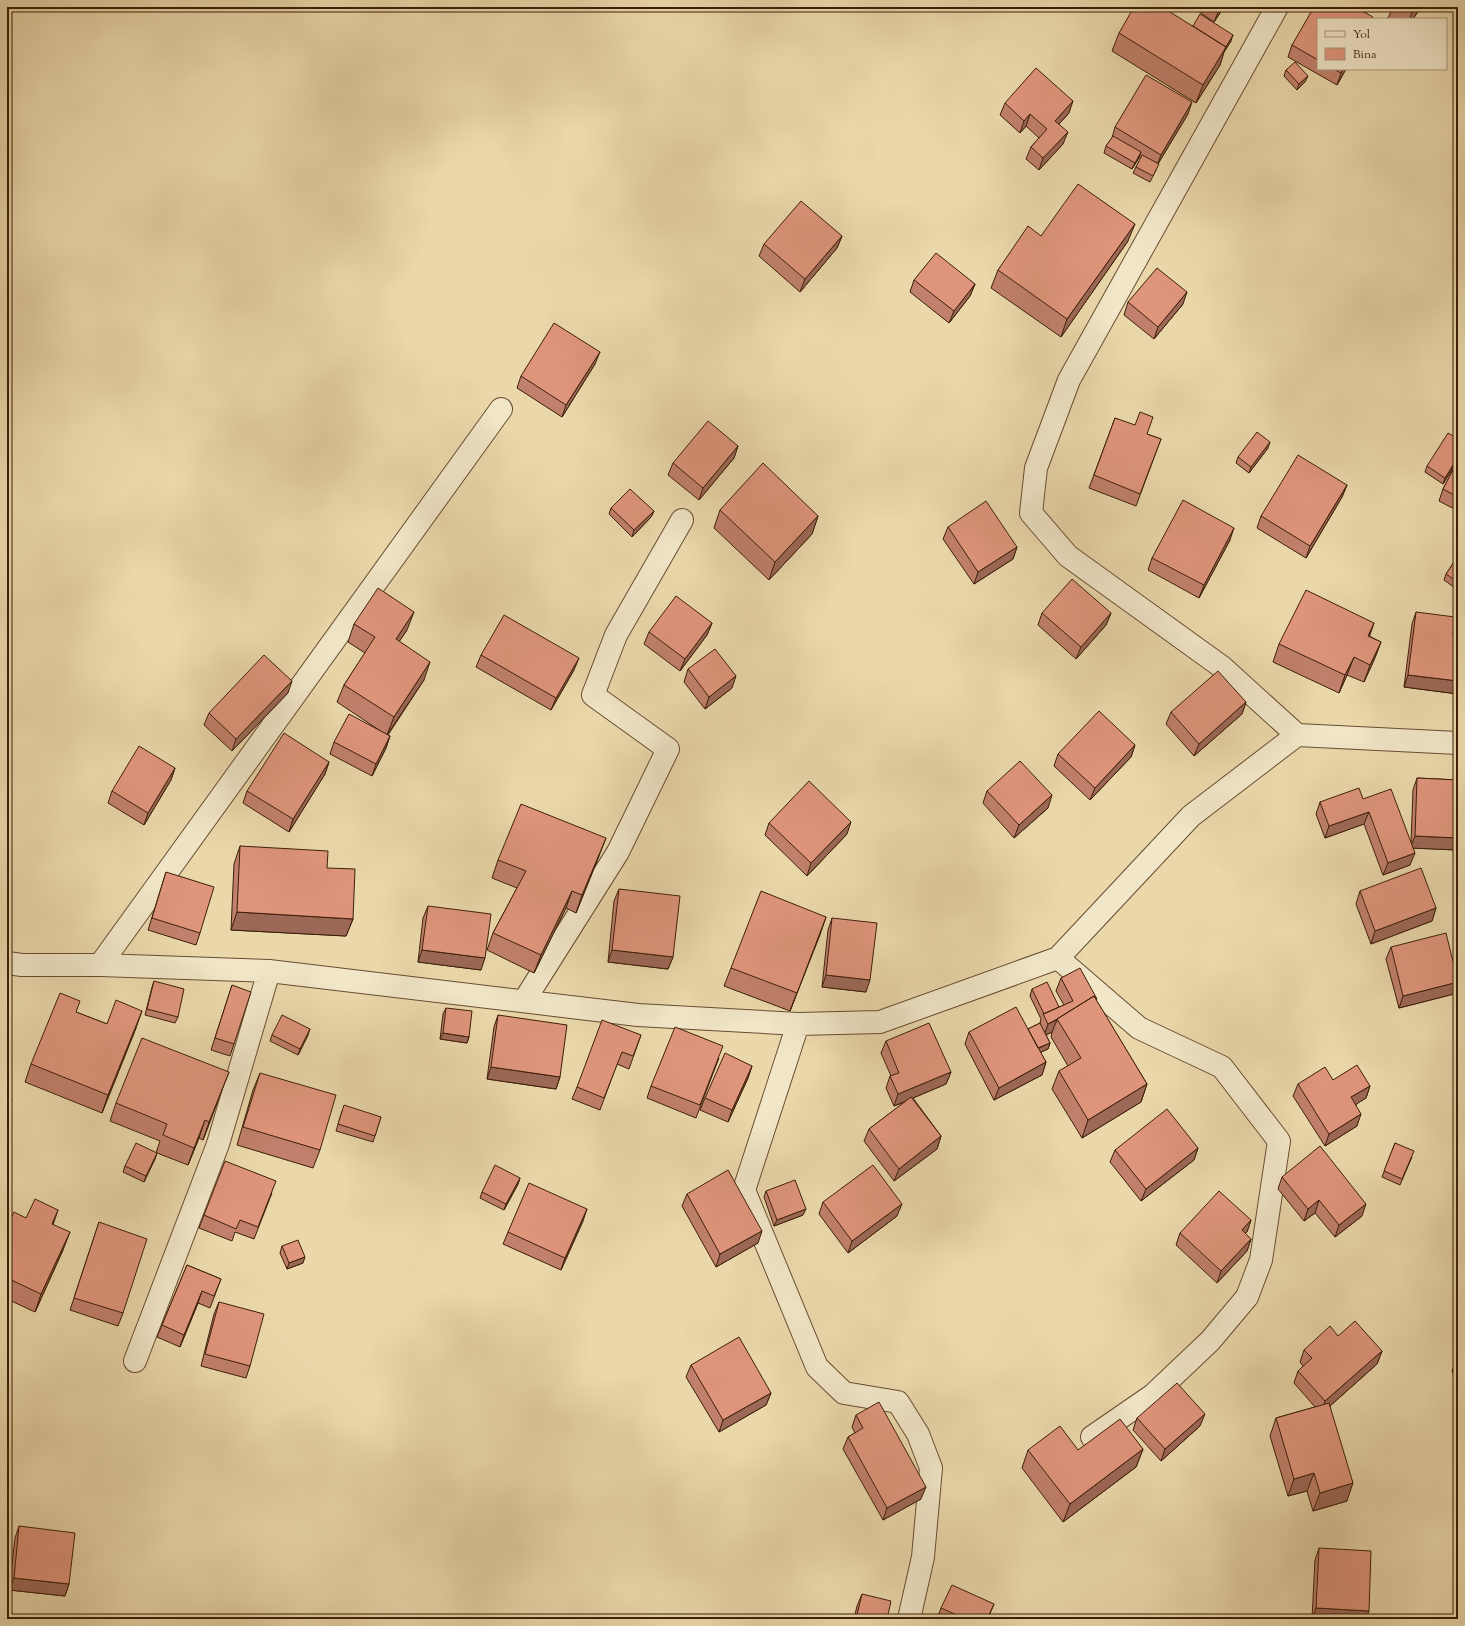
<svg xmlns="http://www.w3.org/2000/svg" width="1465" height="1626" font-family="'Sorts Mill Goudy',serif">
  <rect width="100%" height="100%" fill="#ead8ab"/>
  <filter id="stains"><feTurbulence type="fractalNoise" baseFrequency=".005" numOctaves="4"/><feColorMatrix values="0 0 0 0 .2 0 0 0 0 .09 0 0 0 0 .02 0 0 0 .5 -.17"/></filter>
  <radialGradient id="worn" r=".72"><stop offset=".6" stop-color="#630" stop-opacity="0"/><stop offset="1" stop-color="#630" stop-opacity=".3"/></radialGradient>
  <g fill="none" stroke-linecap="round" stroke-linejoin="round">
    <defs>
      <path id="minor" d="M1277,7L1069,380L1036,468L1031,513L1068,556L1222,667L1297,735
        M1058,958L1139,1028L1222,1067L1279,1141L1261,1260L1247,1297L1210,1341L1153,1395L1092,1437
        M7,963L22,965H100L269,971L638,1015L798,1024L880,1022L1058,958L1191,816L1297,735L1458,743
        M100,965L501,409
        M524,1001L618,852L668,749L593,695L616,635L682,520
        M798,1024L744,1190L817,1367L844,1393L898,1402L918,1434L931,1468L923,1557L909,1619
        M135,1361L218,1144L269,971"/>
    </defs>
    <use href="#minor" stroke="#684c31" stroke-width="24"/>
    <use href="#minor" stroke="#f1e6c8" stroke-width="22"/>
  </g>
  <path fill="#c0806b" stroke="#3d1e08" d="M1192,7H1224L1214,22Z
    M1393,7H1421L1413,19H1389L1388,18Z
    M1318,19V69H1346L1337,85L1288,57L1292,45Z
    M1193,26L1231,41L1224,52L1220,65L1196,103L1112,51L1119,33Z
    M1286,70L1305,82L1297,90L1284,76Z
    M1005,103L1069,113L1059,124L1063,144L1039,170L1026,159L1031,147L1039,138L1026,126L1020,133L1000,115Z
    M1188,114L1158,164L1156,170L1150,182L1133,173L1136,167L1141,158L1139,157L1132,169L1104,153L1106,146L1112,138L1115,127Z
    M842,236L837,248L800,292L759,256L764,244Z
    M1041,236L1128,241L1061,337L991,288L998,270Z
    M914,280L975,284L970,296L949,323L910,292Z
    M1128,302L1183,304L1154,339L1124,315Z
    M595,364L562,417L517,388L521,376Z
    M1115,418L1147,434L1161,439L1136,506L1089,488Z
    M738,446L734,458L699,500L668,475L673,463Z
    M1268,448L1249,473L1236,463L1238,457Z
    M1458,460L1443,484L1425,472L1427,466Z
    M1458,460V511L1439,501L1443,489Z
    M1347,485L1342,497L1306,558L1257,528L1261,516Z
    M611,508L654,511L651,517L632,537L609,514Z
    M720,510L818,516L812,534L769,580L714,528Z
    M948,527L1017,547L1013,559L974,584L943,539Z
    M1230,540L1199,598L1148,570L1152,558Z
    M1458,556V590L1444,580L1446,574Z
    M1416,612L1453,635H1458V694L1404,687L1412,624Z
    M1042,613H1111L1106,625L1076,659L1038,625Z
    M712,623L707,635L680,671L644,644L649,632Z
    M1374,623L1369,636L1381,642L1374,660L1364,682L1347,675L1339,693L1273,662L1279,644Z
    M354,624L407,630L399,641L424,680L388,735L390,736L386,748L372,776L330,754L334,742L379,730L337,702L344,685L365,653L348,642Z
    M481,655L574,670L551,710L476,667Z
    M688,669L732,688L705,709L684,682Z
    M288,693L232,751L204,725L209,713Z
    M1246,702L1242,714L1194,756L1166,724L1171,712Z
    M1135,745L1131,757L1090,800L1054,766L1058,754Z
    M329,762L325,774L289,832L243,803L247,791Z
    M175,768L171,780L144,825L108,803L112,791Z
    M1417,778L1458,780L1457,850L1413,848L1410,865L1383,875L1364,824L1325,838L1316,814L1320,802L1363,799L1411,842L1413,790Z
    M987,791L1048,808L1014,838L983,803Z
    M769,823L847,834L807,876L765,835Z
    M240,846L327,868L353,919L346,936L231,930L234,864Z
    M599,856L576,913L566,908L534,973L487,950L493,933L517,888L492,878L498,860Z
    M166,872L200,933L196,945L148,930Z
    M619,889L673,957L668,969L608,962L614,901Z
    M1360,891L1436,908L1432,921L1371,944L1356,904Z
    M428,906L481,970L418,962L423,918Z
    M826,917L790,1011L724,986L731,968Z
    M832,918L866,992L822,987L828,930Z
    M1391,947L1454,994L1399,1008L1386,959Z
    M1061,978L1097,999L1096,1000L1147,1084L1141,1102L1082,1138L1052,1089L1059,1071L1068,1066L1051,1037L1052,1032L1046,1035L1050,1043L1048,1049L1040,1052L1046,1062L1042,1075L994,1100L965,1044L969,1032L1028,1029L1040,1023L1041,1019L1030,996L1032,989L1059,1007L1064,1005L1056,991Z
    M154,981L178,1017L175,1023L145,1015L152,987Z
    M232,985L234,1044L230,1056L211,1050Z
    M446,1008L469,1037L467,1043L440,1039L443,1014Z
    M76,1012L107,1024L136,1028L102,1113L25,1082L31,1064Z
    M498,1015L560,1077L556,1089L487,1079L494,1027Z
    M272,1035H308L298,1055L270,1041Z
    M641,1035L629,1069L617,1064L600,1110L572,1099L577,1087Z
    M886,1041L951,1072L946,1084L913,1098L941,1136L937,1149L894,1181L864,1141L869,1129L905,1102L894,1106L886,1088L890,1076H891L881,1053Z
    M719,1058L696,1118L647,1098L651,1086Z
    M752,1066L748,1078L728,1122L700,1110L705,1098Z
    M260,1073L320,1150L313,1168L237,1145L253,1090Z
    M1333,1080L1370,1086L1366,1098L1356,1104L1357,1126L1325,1146L1293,1096L1298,1084Z
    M222,1090L203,1140L199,1138L188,1165L157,1153L155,1159L144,1182L123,1172L125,1166L156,1153L160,1141L110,1121L116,1103Z
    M342,1111L381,1117L373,1142L336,1131Z
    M1395,1143L1412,1157L1400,1185L1382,1177Z
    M1198,1148L1194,1160L1141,1201L1110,1162L1115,1150Z
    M1282,1177L1362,1216L1335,1237L1315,1213L1304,1221L1278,1189Z
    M520,1178L518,1184L504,1210L480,1198L482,1192Z
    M766,1191L803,1215L774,1226L764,1197Z
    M272,1193L254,1239L235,1232L232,1241L199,1228L204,1215Z
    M687,1194L758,1243L716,1267L682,1206Z
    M823,1202L897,1216L848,1253L819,1214Z
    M26,1218L53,1224L63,1250L35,1312L7,1299V1227Z
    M1251,1220L1247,1232L1245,1234L1251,1239L1247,1251L1217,1283L1176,1245L1180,1233Z
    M583,1221L561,1270L503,1244L508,1232Z
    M99,1222L123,1313L118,1326L70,1310Z
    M282,1246L303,1263L287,1269L280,1253Z
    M187,1265L221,1279L210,1308L198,1303L180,1347L157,1337Z
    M219,1302L250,1366L246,1378L201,1366L214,1314Z
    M1338,1336L1382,1351L1377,1364L1330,1406L1347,1501L1313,1511L1307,1491L1288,1496L1270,1436L1276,1418L1315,1407L1294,1383L1298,1371L1303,1366L1300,1362L1304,1350Z
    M1456,1359H1458V1385L1452,1371Z
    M691,1365L771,1393L766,1405L719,1432L686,1377Z
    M856,1415L921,1499L883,1520L843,1449L848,1437L855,1433L852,1427Z
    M1137,1418L1200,1426L1161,1461L1133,1430Z
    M1143,1449L1136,1467L1063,1522L1022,1468L1028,1450H1078Z
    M19,1526L69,1584L65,1596L9,1590L15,1538Z
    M1319,1548L1366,1619H1312L1315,1560Z
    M862,1594L887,1619H854L857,1606Z
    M941,1608L989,1616L988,1619H937Z"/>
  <path fill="#9c6857" stroke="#3d1e08" d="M1220,7H1224L1214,22L1219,10Z
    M1416,7H1421L1413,19H1410L1412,12Z
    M1233,35L1231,41L1224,52L1220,65L1196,103L1203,85Z
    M1343,69H1346L1337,85L1341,73Z
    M1308,76L1305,82L1297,90L1299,84Z
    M1073,101L1069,113L1051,133L1055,121Z
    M1192,102L1188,114L1156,167L1161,155Z
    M1030,114L1026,126L1020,133L1024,121Z
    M1068,132L1063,144L1039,170L1043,158Z
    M1141,152L1139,158L1132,169L1135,163Z
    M1135,224L1128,241L1061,337L1067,319Z
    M842,236L837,248L800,292L805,279Z
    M975,284L970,296L949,323L954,311Z
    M1187,292L1183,304L1154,339L1158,327Z
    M600,352L595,364L562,417L566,405Z
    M1270,442L1268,448L1249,473L1251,467Z
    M738,446L734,458L699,500L703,488Z
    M1458,457V460L1443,484L1445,478Z
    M1347,485L1342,497L1306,558L1310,546Z
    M654,511L651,517L632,537L634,530Z
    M818,516L812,534L769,580L775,562Z
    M1234,528L1230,540L1199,598L1204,585Z
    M1017,547L1013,559L974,584L978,572Z
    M414,612L407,630L389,657L396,639Z
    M1111,613L1106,625L1076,659L1081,647Z
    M712,623L707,635L680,671L685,659Z
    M1374,623L1368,641V636Z
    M1381,642L1374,660L1364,682L1370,665Z
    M1354,657L1347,675L1339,693L1345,675Z
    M579,658L574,670L551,710L556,698Z
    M430,662L424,680L387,735L394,717Z
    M1408,675L1458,681V694L1404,687Z
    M736,676L732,688L705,709L709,697Z
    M292,681L288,693L232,751L236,739Z
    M1246,702L1242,714L1194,756L1199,744Z
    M390,736L386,748L372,776L376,764Z
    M1135,745L1131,757L1090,800L1095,788Z
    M329,762L325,774L289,832L293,819Z
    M175,768L171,780L144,825L148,813Z
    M1052,795L1048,808L1014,838L1019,825Z
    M1369,812L1364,824L1325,838L1329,826Z
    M851,822L847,834L807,876L811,863Z
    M1415,836L1458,838V849L1457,850L1410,848Z
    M606,838L599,856L576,913L582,895Z
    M1415,853L1410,865L1383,875L1388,863Z
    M572,891L566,908L534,973L541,955Z
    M1436,908L1432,921L1371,944L1375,931Z
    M237,912L353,919L346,936L231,930Z
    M826,917L820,935L790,1011L797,993Z
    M422,950L485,958L481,970L418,962Z
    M612,950L673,957L668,969L608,962Z
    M826,975L870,980L866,992L822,987Z
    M1458,982L1454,994L1399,1008L1403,996Z
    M142,1011L136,1028L102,1113L108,1095Z
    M1057,1020L1052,1032L1044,1036L1048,1024Z
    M310,1029L308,1035L298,1055L300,1049Z
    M443,1033L469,1037L467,1043L440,1039Z
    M1050,1043L1048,1049L1033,1056L1035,1050Z
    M1046,1062L1042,1075L994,1100L999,1088Z
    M752,1066L748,1078L728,1122L732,1110Z
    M491,1067L560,1077L556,1089L487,1079Z
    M229,1072L222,1090L203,1140L209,1122Z
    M951,1072L946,1084L894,1106L898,1094Z
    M1147,1084L1141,1102L1082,1138L1088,1120Z
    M1370,1086L1366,1098L1347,1110L1351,1097Z
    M1361,1114L1357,1126L1325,1146L1329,1134Z
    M205,1120L199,1138L188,1165L194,1148Z
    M941,1136L937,1149L894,1181L899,1169Z
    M1198,1148L1194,1160L1141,1201L1146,1189Z
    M157,1153L155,1159L144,1182L146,1176Z
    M520,1178L518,1184L504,1210L506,1204Z
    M1319,1200L1315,1213L1304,1221L1308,1209Z
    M902,1204L897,1216L848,1253L852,1241Z
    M1366,1204L1362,1216L1335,1237L1339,1225Z
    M587,1209L583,1221L561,1270L565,1258Z
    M806,1209L803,1215L774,1226L777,1220Z
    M58,1210L52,1228V1224Z
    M1251,1220L1247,1232L1237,1242L1242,1230Z
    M762,1231L758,1243L716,1267L720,1254Z
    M70,1232L63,1250L35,1312L41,1294Z
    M1251,1239L1247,1251L1217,1283L1221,1271Z
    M305,1257L303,1263L287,1269L289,1263Z
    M202,1291L198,1303L180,1347L184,1335Z
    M1382,1351L1377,1364L1321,1414L1325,1401Z
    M771,1393L766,1405L719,1432L723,1420Z
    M1205,1414L1200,1426L1161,1461L1165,1449Z
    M1143,1449L1136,1467L1063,1522L1070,1504Z
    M1314,1473L1307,1491L1288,1496L1294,1479Z
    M1353,1483L1347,1501L1313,1511L1320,1493Z
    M926,1487L921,1499L883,1520L887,1508Z
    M14,1578L69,1584L65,1596L9,1590Z
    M994,1604L989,1616L988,1619H987Z
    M1316,1608L1369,1611L1366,1619H1312Z"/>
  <path fill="#df957c" stroke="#3d1e08" d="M1134,7H1162L1226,47L1203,85L1119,33Z
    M1214,7H1220L1219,10Z
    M1314,7H1355L1373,17L1372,19H1318V60L1292,45Z
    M1404,7H1416L1412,12Z
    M1200,14L1233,35L1226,47L1193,26Z
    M1295,62L1308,76L1299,84L1286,70Z
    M1036,68L1073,101L1055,121L1068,132L1043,158L1031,147L1047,129L1030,114L1024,121L1005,103Z
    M1334,69H1343L1341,73Z
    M1146,75L1192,102L1161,155L1115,127Z
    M1113,136L1141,152L1135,163L1106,146Z
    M1142,155L1159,164L1153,176L1136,167Z
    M1078,184L1135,224L1067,319L998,270L1028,226L1041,236Z
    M801,201L842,236L805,279L764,244Z
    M936,253L975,284L954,311L914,280Z
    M1157,268L1187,292L1158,327L1128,302Z
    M554,323L600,352L566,405L521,376Z
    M1140,412L1153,417L1147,434L1161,439L1140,494L1094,475L1115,418L1135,425Z
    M708,421L738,446L703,488L673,463Z
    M1257,432L1270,442L1251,467L1238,457Z
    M1448,433L1458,439V457L1445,478L1427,466Z
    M1298,455L1347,485L1310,546L1261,516Z
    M1458,460V497L1443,489Z
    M763,463L818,516L775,562L720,510Z
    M630,489L654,511L634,530L611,508Z
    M1183,500L1234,528L1204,585L1152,558Z
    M986,501L1017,547L978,572L948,527Z
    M1458,556V582L1446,574Z
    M1072,579L1111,613L1081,647L1042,613Z
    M378,588L414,612L396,639L430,662L394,717L344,685L375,637L354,624Z
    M1306,590L1374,623L1368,636L1381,642L1370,665L1354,657L1345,675L1279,644Z
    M676,596L712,623L685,659L649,632Z
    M1416,612L1455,617L1453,635H1458V681L1408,675Z
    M504,615L579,658L556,698L481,655Z
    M715,649L736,676L709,697L688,669Z
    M264,655L292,681L236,739L209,713Z
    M1218,671L1246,702L1199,744L1171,712Z
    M1099,711L1135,745L1095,788L1058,754Z
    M349,714L390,736L376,764L334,742Z
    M284,733L329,762L293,819L247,791Z
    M139,746L175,768L148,813L112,791Z
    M1020,761L1052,795L1019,825L987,791Z
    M1417,778L1458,780V838L1415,836Z
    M809,781L851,822L811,863L769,823Z
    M1359,788L1363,799L1391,789L1415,853L1388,863L1369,812L1329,826L1320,802Z
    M521,804L606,838L582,895L572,891L541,955L493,933L526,871L498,860Z
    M240,846L328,851L327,868L355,869L353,919L237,912Z
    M1421,868L1436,908L1375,931L1360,891Z
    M166,872L214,887L200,933L152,918Z
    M619,889L680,896L673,957L612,950Z
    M761,891L826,917L797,993L731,968Z
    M428,906L491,914L485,958L422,950Z
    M832,918L877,923L870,980L826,975Z
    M1446,933L1458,982L1403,996L1391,947Z
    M1080,968L1097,999H1096L1094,996L1057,1019L1048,1024L1043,1014L1073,1001L1061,978Z
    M154,981L184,989L178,1017L147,1009Z
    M1047,982L1059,1007L1044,1014L1032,989Z
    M232,985L251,992L234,1044L215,1038Z
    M60,993L80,1001L76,1012L107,1024L116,1000L142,1011L108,1095L31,1064Z
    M1094,996L1147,1084L1088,1120L1059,1071L1081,1058L1057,1019Z
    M1016,1007L1046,1062L999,1088L969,1032Z
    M446,1008L472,1011L469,1037L443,1033Z
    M282,1015L310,1029L300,1049L272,1035Z
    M498,1015L567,1025L560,1077L491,1067Z
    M602,1020L641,1035L633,1056L622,1052L604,1098L577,1087Z
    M929,1023L951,1072L898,1094L890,1076L899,1073L886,1041Z
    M1040,1023L1050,1043L1038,1048L1028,1029Z
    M675,1027L723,1046L700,1105L651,1086Z
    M142,1038L229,1072L209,1122L205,1120L194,1148L163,1135L167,1124L116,1103Z
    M725,1053L752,1066L732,1110L705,1098Z
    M1357,1065L1370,1086L1351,1097L1361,1114L1329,1134L1298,1084L1325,1067L1333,1080Z
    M260,1073L336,1095L320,1150L243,1127Z
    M911,1097L941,1136L899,1169L869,1129Z
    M7,1098L12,1099L7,1122Z
    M344,1105L381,1117L375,1136L338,1124Z
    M1167,1109L1198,1148L1146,1189L1115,1150Z
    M136,1143L157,1153L146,1176L125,1166Z
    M1395,1143L1414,1151L1402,1179L1384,1171Z
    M1320,1146L1366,1204L1339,1225L1319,1200L1308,1209L1282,1177Z
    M225,1161L276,1181L258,1227L240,1220L236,1229L204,1215Z
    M495,1165L520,1178L506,1204L482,1192Z
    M873,1165L902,1204L852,1241L823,1202Z
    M728,1170L762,1231L720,1254L687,1194Z
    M795,1180L806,1209L777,1220L766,1191Z
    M529,1183L587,1209L565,1258L508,1232Z
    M1219,1191L1251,1220L1242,1230L1251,1239L1221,1271L1180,1233Z
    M35,1199L58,1210L52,1224L70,1232L41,1294L7,1278V1227L14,1212L26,1218Z
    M99,1222L147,1239L123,1313L74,1298Z
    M298,1240L305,1257L289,1263L282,1246Z
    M187,1265L221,1279L214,1296L202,1291L184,1335L162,1325Z
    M219,1302L264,1314L250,1366L205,1354Z
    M1355,1321L1382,1351L1325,1401L1298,1371L1312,1358L1304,1350L1330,1326L1338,1336Z
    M739,1337L771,1393L723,1420L691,1365Z
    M1177,1383L1205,1414L1165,1449L1137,1418Z
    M879,1402L926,1487L887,1508L848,1437L863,1428L856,1415Z
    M1329,1403L1353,1483L1320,1493L1314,1473L1294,1479L1276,1418Z
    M1120,1419L1143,1449L1070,1504L1028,1450L1060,1426L1078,1450Z
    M19,1526L75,1533L69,1584L14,1578Z
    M1319,1548L1371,1551L1369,1611L1316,1608Z
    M952,1585L994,1604L987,1619H966L941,1608Z
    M862,1594L891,1601L887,1619H856Z"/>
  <rect width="1465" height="1626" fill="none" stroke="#ead8ab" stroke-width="24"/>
  <rect x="8" y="8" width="1449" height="1610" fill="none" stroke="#3d1e08" stroke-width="2"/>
  <rect x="12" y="12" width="1441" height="1602" fill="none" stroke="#3d1e08"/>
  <rect x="1317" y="18" width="130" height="52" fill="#f1e6c8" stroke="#a9967b"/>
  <rect x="1325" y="31" width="20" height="6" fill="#f1e6c8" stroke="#a9967b"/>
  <text x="1353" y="38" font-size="12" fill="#3d1e08">Yol</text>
  <rect x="1325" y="48" width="20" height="12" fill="#df957c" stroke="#a9967b"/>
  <text x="1353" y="58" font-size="12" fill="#3d1e08">Bina</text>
  <rect width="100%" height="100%" filter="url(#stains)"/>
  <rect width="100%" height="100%" fill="url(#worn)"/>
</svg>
